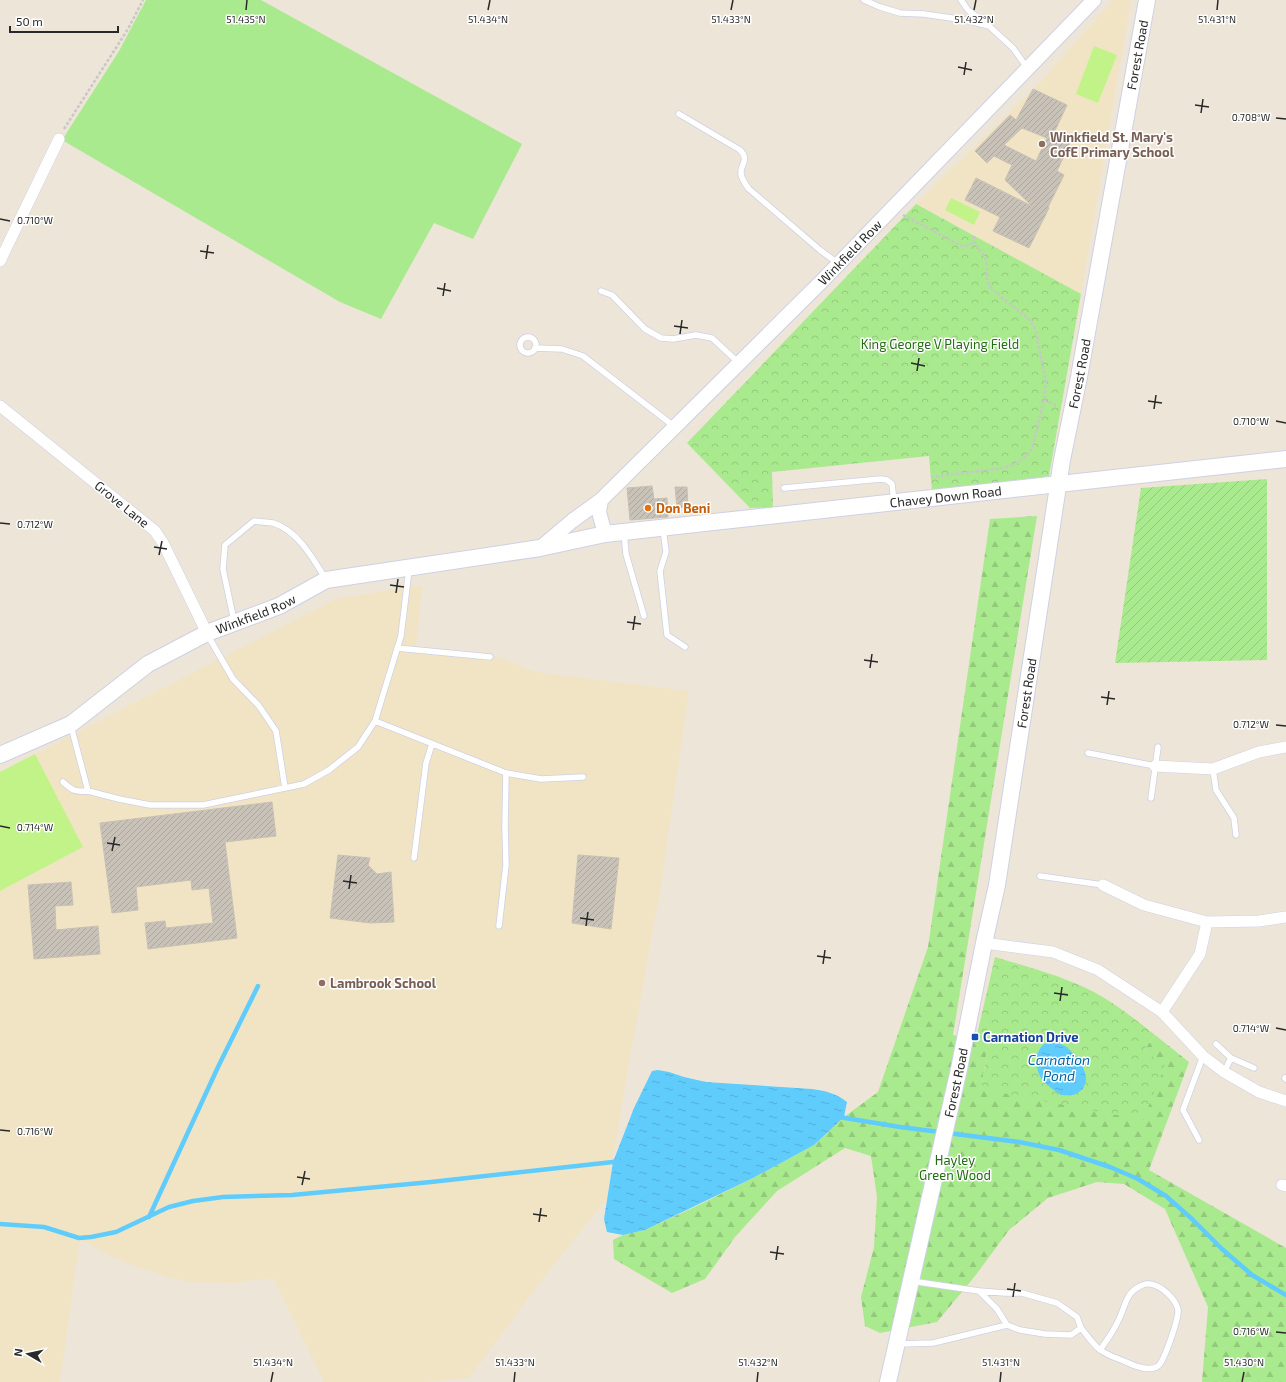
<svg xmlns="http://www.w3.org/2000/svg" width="1286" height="1382" font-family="'Exo 2',sans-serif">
  <defs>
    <pattern id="forest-firs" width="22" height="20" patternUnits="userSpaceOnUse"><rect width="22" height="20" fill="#aaea8e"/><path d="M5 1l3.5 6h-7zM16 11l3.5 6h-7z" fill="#92c97a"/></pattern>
    <pattern id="park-crowns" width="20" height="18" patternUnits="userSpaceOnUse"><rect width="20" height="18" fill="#aaea8e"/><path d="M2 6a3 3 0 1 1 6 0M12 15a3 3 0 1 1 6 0" fill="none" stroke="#92c97a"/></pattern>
    <pattern id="garden-furrows" width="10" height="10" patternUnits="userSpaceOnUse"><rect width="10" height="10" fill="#aaea8e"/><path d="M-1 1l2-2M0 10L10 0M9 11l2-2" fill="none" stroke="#92c97a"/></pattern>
    <pattern id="water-ripples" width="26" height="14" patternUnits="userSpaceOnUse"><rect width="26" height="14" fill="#5fccfc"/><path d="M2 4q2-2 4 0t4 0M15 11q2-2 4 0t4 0" fill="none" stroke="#53afd8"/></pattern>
    <pattern id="building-hatch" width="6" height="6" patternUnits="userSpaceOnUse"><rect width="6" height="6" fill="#c8c2b8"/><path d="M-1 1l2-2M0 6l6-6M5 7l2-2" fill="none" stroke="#aca79e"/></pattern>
  </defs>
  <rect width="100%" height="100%" fill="#ede5d8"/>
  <path fill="#f1e4c5" d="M1113,0H1131L1081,294L916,204L1038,84Z
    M422,585L416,648L498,657L536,672L689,691L661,885L626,1081L606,1200L552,1267L469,1378L426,1382H324L273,1278L232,1283L187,1282L167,1277L129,1264L110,1256L80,1239L60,1382H0V772L336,599Z"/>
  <path fill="#aaea8e" d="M146,0H261L522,144L473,239L434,223L381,319L340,302L62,140L119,51Z"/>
  <path fill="url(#forest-firs)" d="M1037,516L953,1035L989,1041L981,1089L1144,1050L1155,1035L1189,1062L1149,1170L1286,1248V1382H1202L1208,1307L1165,1209L1124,1184L1097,1182L1048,1198L1009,1230L975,1276L937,1322L880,1333L865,1326L861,1297L874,1247L877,1197L871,1156L845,1148L777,1191L735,1237L705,1279L672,1293L614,1259L613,1240L623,1235L645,1230L701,1204L753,1178L814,1145L844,1117L878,1092L928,947L990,519Z"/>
  <path fill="url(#park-crowns)" d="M916,204L1081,294L1049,476L932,491L929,456L772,472L773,507L750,508L687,443Z
    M995,957C1028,967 1063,976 1094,992C1116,1004 1135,1019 1155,1035L1144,1050L1165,1066L1143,1120L981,1089L989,1041L976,1039Z"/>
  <path fill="url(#garden-furrows)" d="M1267,479V660L1115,663L1141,488Z"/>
  <path fill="#c2f388" d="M1094,46L1117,55L1098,103L1076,94Z
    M951,198L980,212L974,225L945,210Z
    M35,754L83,847L0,891V772Z"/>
  <path fill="url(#water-ripples)" d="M1047,1042C1053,1042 1060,1043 1065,1046C1068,1047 1071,1052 1074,1054C1084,1065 1094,1085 1076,1094C1072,1096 1065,1095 1061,1095C1055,1091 1048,1086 1043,1081C1034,1069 1033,1050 1047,1042Z
    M658,1070L669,1072L684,1077L706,1082L812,1089C825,1091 836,1093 847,1102L844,1117L814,1145L753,1178L645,1230L623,1235L607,1232L604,1219L613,1162L634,1108L652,1071Z"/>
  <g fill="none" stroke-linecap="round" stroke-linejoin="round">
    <path stroke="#5fccfc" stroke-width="4.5" d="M839,1117L900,1127L1019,1142L1059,1150L1110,1167L1138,1179L1166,1196L1192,1219L1222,1249L1252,1275L1286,1295
      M149,1217L218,1067L258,986
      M0,1224L44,1227L79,1238L91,1237L116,1232L169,1207L193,1201L223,1197L292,1195L431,1182L613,1162L618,1160"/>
  </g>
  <path fill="url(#building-hatch)" stroke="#c8c1b2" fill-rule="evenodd" d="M1033,89L1067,105L1053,135L1070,143L1057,171L1064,175L1048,207L1049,208L1029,248L993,231L1000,217L965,200L976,178L1032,206L1005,180L1012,165L994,156L987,163L975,151L1010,115L1016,120ZM1022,128L1047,138L1036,161L1004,145Z
    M652,486L654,499L667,498L668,517L630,520L627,488Z
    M675,487H687L688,507L677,508Z
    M272,802L276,836L225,842L237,938L148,949L145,923L165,921L166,928L213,923L209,888L192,890L191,880L136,887L138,910L112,913L100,823Z
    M338,855L370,858L368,865L377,874L391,872L394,922L370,923L330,918Z
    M578,855L619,858L611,929L572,923Z
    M71,882L73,905L55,906L56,930L98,926L100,954L34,959L28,885Z"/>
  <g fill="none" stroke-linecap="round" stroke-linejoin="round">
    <defs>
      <path id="service" d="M864,0L880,7L900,13L924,14L965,20L989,26L1013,48L1028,69
        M961,0L968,10L986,24
        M679,114L740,150C750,160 740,164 741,174C742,180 746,185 749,189L820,250L839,264
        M601,291L612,295L645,329L661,338L673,339L696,335L712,338L739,363
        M520 345a8 8 0 1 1 16 0a8 8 0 1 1-16 0Z
        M535,348L562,349L583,356L675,427
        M784,488L881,479L887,480L892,484L894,502
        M663,528L666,552L660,571L667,635L685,647
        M624,532L626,554L644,616
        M234,621L223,569L225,545L254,521C260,522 267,522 273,523C297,530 313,558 325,578
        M207,634L233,679L259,706L276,731L285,788
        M397,648L490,657
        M375,721L506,773L541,779L583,777
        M71,726L88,791L119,799L150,805H203L304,784L329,770L358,747L375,721L401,636L409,569
        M1088,753L1155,766
        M1213,769L1216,790L1234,818L1236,835
        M63,782C73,791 75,792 88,791
        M1151,798L1158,747
        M414,858L426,763L432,744
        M1040,876L1103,885
        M499,926L506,865L505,826L506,773
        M1216,1044L1231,1058L1224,1072
        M1231,1058L1254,1068
        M1285,1078L1286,1079
        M1199,1140L1183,1110L1203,1056
        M911,1281L979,1291L1005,1293H1022L1057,1303L1077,1317L1081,1328L1071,1335L1045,1334L1020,1330L1007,1325L997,1309L979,1291
        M1081,1328C1087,1335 1092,1343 1099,1349C1106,1355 1117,1358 1126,1362C1134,1366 1150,1372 1158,1366C1164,1362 1179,1318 1178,1310C1176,1299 1161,1285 1150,1284C1145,1283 1138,1287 1134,1290C1125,1297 1124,1310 1119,1319C1114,1331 1107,1340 1100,1350
        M899,1344L933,1343L1007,1325"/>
      <path id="minor" d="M0,261L59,139
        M0,406L155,531L163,543L207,633
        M1155,766L1213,769L1259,752L1286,747
        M1103,885L1144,905L1207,922L1259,921L1286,917
        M984,943L1053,952L1098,970L1162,1012L1203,1056L1224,1072L1259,1092L1286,1101
        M1162,1012L1200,954L1207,922
        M1282,1185L1286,1186"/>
      <g id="tertiary">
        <path id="s1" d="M605,534L599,512L601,500L820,283L1094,0"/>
        <path d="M540,548L572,521L601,500"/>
      </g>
      <g id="secondary">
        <path id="s2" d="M0,755L71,724L148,664L207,633L279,606L326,580L540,548L605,534L1286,459"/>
        <path id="s3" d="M888,1382L959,1069L984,943L997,885L1062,460L1079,377L1147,0"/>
      </g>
    </defs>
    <use href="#service" stroke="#ced1e4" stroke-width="7"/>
    <use href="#minor" stroke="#ced1e4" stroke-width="12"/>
    <use href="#tertiary" stroke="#ced1e4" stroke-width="16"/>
    <use href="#secondary" stroke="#ced1e4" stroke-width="18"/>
    <path stroke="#c7c7c7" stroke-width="2.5" stroke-dasharray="3 2" stroke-linecap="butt" d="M64,129L128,29L143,0
      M903,215L960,245C966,247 969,246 974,242
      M974,236V242L985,257L987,266V281L992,289L1030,320L1035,328L1046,382L1044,400L1058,406
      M931,477L1004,468L1017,463L1026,456L1032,449L1044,400"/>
    <use href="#service" stroke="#fff" stroke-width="5.5"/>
    <use href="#minor" stroke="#fff" stroke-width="11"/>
    <use href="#tertiary" stroke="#fff" stroke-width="14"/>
    <use href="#secondary" stroke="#fff" stroke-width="16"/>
  </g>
  <path fill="none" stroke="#292929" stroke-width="1.5" d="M246,10L247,0M488,10L490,0M731,10L733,0M974,10L976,0M1217,10L1218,0M958,67L972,70M964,75L966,62M1195,105L1209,107M1201,113L1203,99M1276,118L1286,119M0,219L10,221M200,251L214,253M206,259L208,245M437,288L451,291M443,296L445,283M674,326L688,328M680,334L682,320M911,363L925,366M917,371L919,358M1148,401L1162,403M1154,409L1156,395M1276,421L1286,423M0,523L10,524M154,547L167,549M159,555L162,541M390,585L404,587M396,593L398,579M627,622L641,624M633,630L635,616M864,660L878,662M870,668L872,654M1101,697L1115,699M1107,705L1109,691M1276,725L1286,726M0,826L10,828M107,843L120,845M112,851L115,837M343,881L357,883M349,889L351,875M580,918L594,920M586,926L588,912M817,956L831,958M823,964L825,950M1054,993L1068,995M1060,1001L1062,987M1276,1028L1286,1030M0,1130L10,1131M297,1177L310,1179M302,1185L305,1171M533,1214L547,1216M539,1222L541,1208M770,1252L784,1254M776,1260L778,1246M1007,1289L1021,1291M1013,1297L1015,1283M1276,1332L1286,1333M271,1382L273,1372M514,1382L515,1372M757,1382L758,1372M1000,1382L1001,1372M1242,1382L1244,1372"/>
  <g fill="#8d6e63" stroke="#fff" stroke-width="1.5">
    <circle cx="1042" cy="144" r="4"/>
    <circle cx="322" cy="983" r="4"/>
  </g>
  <circle fill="#e8710a" stroke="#fff" stroke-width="1.5" cx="648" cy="508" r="4"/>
  <rect fill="#1a4fb4" stroke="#fff" stroke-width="1.5" x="971" y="1033" width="8" height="8" rx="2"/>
  <g text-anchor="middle" stroke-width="3" stroke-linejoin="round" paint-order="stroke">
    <g font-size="13" fill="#292929" stroke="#fff">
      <text dy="5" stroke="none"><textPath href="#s3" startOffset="1351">Forest Road</textPath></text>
      <text dy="5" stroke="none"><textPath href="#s1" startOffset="386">Winkfield Row</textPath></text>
      <text dy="5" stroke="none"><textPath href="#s3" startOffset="1027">Forest Road</textPath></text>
      <text dy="5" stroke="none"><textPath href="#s2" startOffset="998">Chavey Down Road</textPath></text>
      <text transform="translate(122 504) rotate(39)" y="5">Grove Lane</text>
      <text dy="5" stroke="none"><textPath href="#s2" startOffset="294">Winkfield Row</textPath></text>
      <text dy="5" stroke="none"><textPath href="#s3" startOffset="703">Forest Road</textPath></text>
      <text dy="5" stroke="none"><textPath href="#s3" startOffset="307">Forest Road</textPath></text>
    </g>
    <g font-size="13" font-weight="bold" fill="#785e54" stroke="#fff" text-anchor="start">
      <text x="1050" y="142">Winkfield St. Mary's<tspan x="1050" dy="15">CofE Primary School</tspan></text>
      <text x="330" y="988">Lambrook School</text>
    </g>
    <g font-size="13" fill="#216d11" stroke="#fff">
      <text x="940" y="349">King George V Playing Field</text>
      <text x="955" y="1165">Hayley<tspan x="955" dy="15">Green Wood</tspan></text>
    </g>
    <g font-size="13" font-weight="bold" fill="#c56008" stroke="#fff" text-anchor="start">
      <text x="656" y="513">Don Beni</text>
    </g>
    <g font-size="13" font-weight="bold" fill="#164399" stroke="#fff" text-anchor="start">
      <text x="983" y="1042">Carnation Drive</text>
    </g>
    <g font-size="14" font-style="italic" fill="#0066a5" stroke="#fff">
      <text x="1059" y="1065">Carnation<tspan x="1059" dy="16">Pond</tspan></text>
    </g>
  </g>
  <g font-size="10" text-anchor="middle" fill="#292929" stroke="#fff" stroke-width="3" stroke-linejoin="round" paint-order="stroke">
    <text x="246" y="23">51.435°N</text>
    <text x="488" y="23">51.434°N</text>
    <text x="731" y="23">51.433°N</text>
    <text x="974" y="23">51.432°N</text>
    <text x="1217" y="23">51.431°N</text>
    <text x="1251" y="121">0.708°W</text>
    <text x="35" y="224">0.710°W</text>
    <text x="1251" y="425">0.710°W</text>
    <text x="35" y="528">0.712°W</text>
    <text x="1251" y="728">0.712°W</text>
    <text x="35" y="831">0.714°W</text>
    <text x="1251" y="1032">0.714°W</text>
    <text x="35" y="1135">0.716°W</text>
    <text x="1251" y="1335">0.716°W</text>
    <text x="273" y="1366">51.434°N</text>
    <text x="515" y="1366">51.433°N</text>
    <text x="758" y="1366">51.432°N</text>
    <text x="1001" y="1366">51.431°N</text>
    <text x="1244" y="1366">51.430°N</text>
  </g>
  <g transform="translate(28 1354) rotate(279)" stroke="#ffffff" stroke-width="3" paint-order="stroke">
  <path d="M0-3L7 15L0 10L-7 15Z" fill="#292929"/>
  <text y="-6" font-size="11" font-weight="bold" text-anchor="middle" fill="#292929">N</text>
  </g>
  <path d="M10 26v6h108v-6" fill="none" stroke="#292929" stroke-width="2"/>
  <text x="16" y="26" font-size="12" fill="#292929" stroke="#ffffff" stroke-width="3" paint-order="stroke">50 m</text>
</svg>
